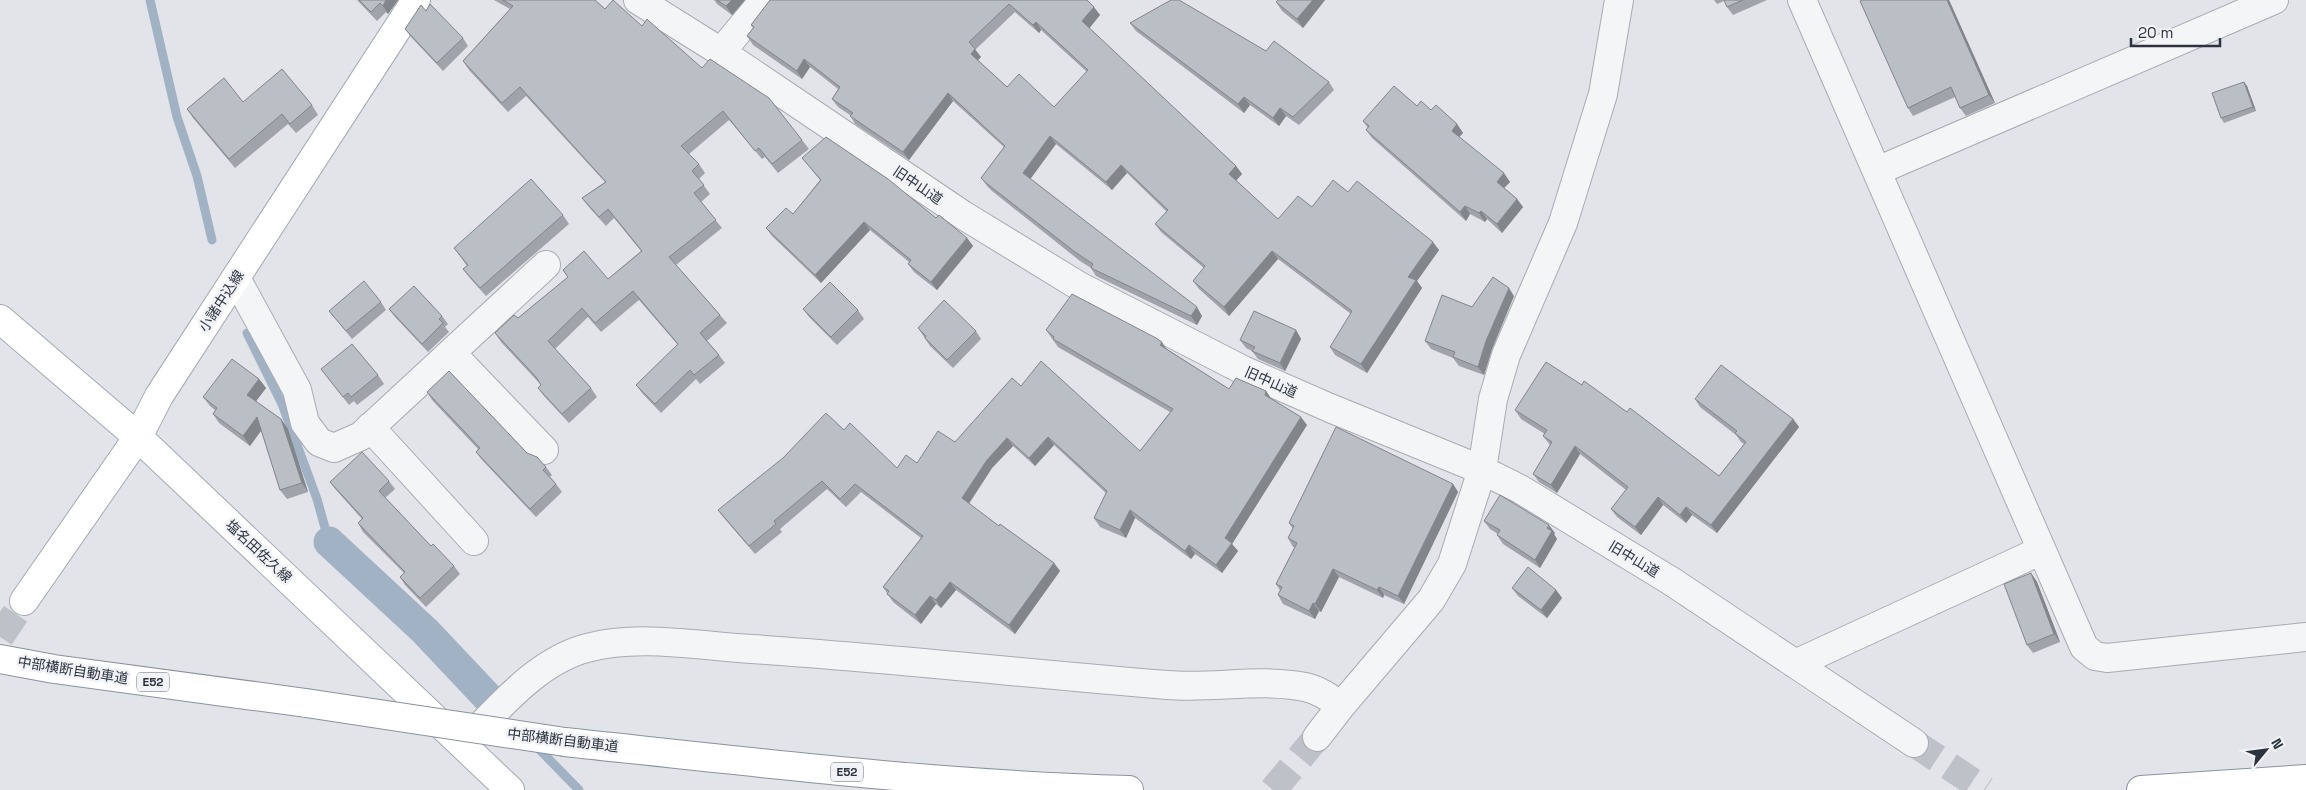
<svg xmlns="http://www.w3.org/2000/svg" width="2306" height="790" font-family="'Space Grotesk','Noto Sans JP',sans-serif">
  <rect width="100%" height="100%" fill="#e2e4e9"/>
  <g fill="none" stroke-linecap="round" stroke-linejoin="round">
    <path stroke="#a1b2c4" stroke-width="9" d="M150,0L177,117L197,176L212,240
      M247,333L282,404L317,499L329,542
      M534,744L579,790"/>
    <path stroke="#a1b2c4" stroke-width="31" d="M329,542L425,631L492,702"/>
    <path stroke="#bec1c7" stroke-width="28" stroke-dasharray="28 14" stroke-linecap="butt" d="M1914,743L1985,790
      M1273,790L1317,737"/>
    <path stroke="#bec1c7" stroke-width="28" stroke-dasharray="28 14" stroke-linecap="butt" d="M0,637L24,601"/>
    <defs>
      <path id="minor" d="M638,0L721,52L963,215L1079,286L1243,370L1330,408L1482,470L1520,489L1671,581L1914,743
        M1802,0L2084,647L2095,656L2107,658L2306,637
        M721,52L764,0
        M1877,171L2274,0
        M236,278L297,390L305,423L319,442L334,448L361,436L546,265
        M451,353L544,450
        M370,427L474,541
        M1795,664L2040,551
        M1317,737L1341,706
        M464,743C499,708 537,661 587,648C639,634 699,646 752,649C891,658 1029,674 1167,685C1212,689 1260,678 1305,687C1319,690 1330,698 1341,706L1431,600L1452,564L1482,470L1493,399L1506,355L1563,223L1603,94L1619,0"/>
      <path id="major" d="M0,319L138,437L510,790
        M24,601L138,437L159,396L416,0"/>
      <path id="highway" d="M0,659L54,669L306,703
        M565,742C752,762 941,785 1129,790
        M2141,790L2306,779"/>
    </defs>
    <use href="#minor" stroke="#a8abb3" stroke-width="30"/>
    <use href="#major" stroke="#a3a9b3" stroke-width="30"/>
    <use href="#highway" stroke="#8b929e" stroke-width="30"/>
    <use href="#minor" stroke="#f4f5f7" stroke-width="28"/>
    <use href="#major" stroke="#fff" stroke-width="28"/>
    <use href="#highway" stroke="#fff" stroke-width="28"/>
    <defs>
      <path id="highway-bridge" d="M306,703L565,742"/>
    </defs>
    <use href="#highway-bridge" stroke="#8b929e" stroke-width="30" stroke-linecap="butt"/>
    <use href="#highway-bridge" stroke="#fff" stroke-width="28"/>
  </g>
  <path fill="#a0a3a9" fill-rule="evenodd" d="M357,0H398L388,14L386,12L377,21Z
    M494,0H595L605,9L642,26L702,68L802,140L809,149L778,173L765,157L762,159L729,120L689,154L699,164L705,173L699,179L710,194L701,202L722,228L676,265L720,315L727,323L707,341L719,355L725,363L700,384L696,379L661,413L642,393L636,385L678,345L639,300L601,332L588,317L555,349L591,388L597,397L569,423L544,396L538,388L541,385L501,342L495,333L518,318L568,277L563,270L608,279L641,251L614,218L606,226L588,206L582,198L605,182L526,96L508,112L469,70L463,61L510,9Z
    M714,0H745L732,15L717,4Z
    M770,0H1087L1100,15L1089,28L1236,166L1242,174L1236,180L1278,219L1312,207L1348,192L1439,250L1417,281L1422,288L1367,373L1335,355L1330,347L1351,314L1278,259L1229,316L1199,289L1193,281L1204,268L1161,232L1155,224L1167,212L1127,173L1112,190L1056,144L1030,178L1202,316L1197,325L1096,276L1091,268L1080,261L992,191L987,186L981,178L1004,147L953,101L909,160L855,124L850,115L838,107L832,99L838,89L810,67L802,79L753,45L747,36L753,28L751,25ZM1015,12L1039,33L1041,30L1087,72L1054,107L1007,87L978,60L981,57L975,50Z
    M1325,0L1303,28L1282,11L1276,2Z
    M1714,0H1767L1733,15L1727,7L1724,1L1717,4Z
    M1862,0H1949L1995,103L1966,116L1960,108L1955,97L1913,116L1908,108Z
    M426,11L463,38L468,46L443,71L411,37L405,29Z
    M1130,23L1266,51L1329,82L1334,90L1299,125L1286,116L1279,126L1250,105L1244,113L1136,31Z
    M2244,82L2247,86L2256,111L2224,123L2221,118Z
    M243,102L312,105L318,115L296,133L288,124L235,168L193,118L187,109Z
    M1417,106L1431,110L1457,124L1463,133L1459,137L1510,182L1504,188L1517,199L1523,207L1502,233L1487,219L1485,222L1470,214L1466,221L1372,138L1366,130L1368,128L1363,121Z
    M802,158L936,218L967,238L973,246L937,290L914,272L908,264L909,262L870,230L821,283L772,236L766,228L793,214L820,180Z
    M563,215L569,224L486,296L469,277L463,269L467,266L454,248Z
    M1514,296L1492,349L1484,375L1459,366L1453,358L1431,349L1425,341L1472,307Z
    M381,302L386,310L352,339L329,311Z
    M389,309L442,316L448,324L445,327L449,332L428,352L395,317Z
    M803,309L858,310L864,319L837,345L809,317Z
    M918,328L976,331L981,339L953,368L930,346Z
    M1046,330L1167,349L1229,389L1266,391L1271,398L1307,425L1232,544L1238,551L1222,573L1195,554L1191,559L1135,518L1126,538L1100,527L1094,518L1106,493L1054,445L1035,466L1013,446L992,468L969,504L999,526L1054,563L1060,571L1015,634L956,590L941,608L936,604L921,624L893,602L883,587L921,538L861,492L846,507L827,489L780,529L782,532L755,554L724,518L718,510L844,430L897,468L917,463L955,442L1021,386L1140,451L1170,412L1058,347Z
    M1296,330L1301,339L1285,371L1258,359L1252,351L1246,348L1240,340Z
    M321,369L378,375L384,384L357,405L354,401L349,405Z
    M259,379L266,388L256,401L281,419L288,429L308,492L287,499L280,490L261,430L250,446L219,423L213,414L215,410L210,406L203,397Z
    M1582,385L1719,476L1744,444L1741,442L1736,435L1700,407L1695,399L1793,419L1799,427L1717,533L1692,515L1686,523L1663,505L1641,535L1617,517L1611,509L1626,490L1580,454L1557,493L1539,482L1533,474L1550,445L1543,436L1545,434L1521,419L1515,410Z
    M427,392L527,453L546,467L552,475L550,477L556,484L562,492L536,517L482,460L476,452L478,449L432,400Z
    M389,481L395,489L385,498L431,546L454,566L460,574L426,607L405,585L400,577L404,573L363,532L358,523L362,519L336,490L330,482Z
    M1453,484L1458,492L1404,604L1384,595L1383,598L1339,577L1321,612L1319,611L1315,619L1283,604L1278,595L1280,590L1276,584L1295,547H1293L1288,538L1293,529L1289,523Z
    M1484,521L1555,533L1554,534L1557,539L1540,568L1503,544L1497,535L1498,534L1490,529Z
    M2031,573L2037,582L2060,642L2033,653L2027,645Z
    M1512,588L1556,590L1562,598L1547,618L1518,596Z"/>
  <path fill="#82858a" d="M386,0H398L388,14L383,6Z
    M732,0H745L732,15L726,6Z
    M1313,0H1325L1303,28L1297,19Z
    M1947,0H1949L1995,103L1989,95Z
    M1094,7L1100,15L1088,30L1082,21Z
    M1036,22L1041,30L1039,33L1033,25Z
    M975,49L981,57L976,62L971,54Z
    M804,59L810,67L802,79L797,71Z
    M2244,82L2247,86L2256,111L2253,107Z
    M948,93L953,101L909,160L903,152Z
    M1244,97L1250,105L1244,113L1238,104Z
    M1280,108L1286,116L1279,126L1273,118Z
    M1457,124L1463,133L1457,139L1452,131Z
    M1050,136L1056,144L1029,181L1023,173Z
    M1121,165L1127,173L1112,190L1106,182Z
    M1236,166L1242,174L1235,182L1229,174Z
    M1504,173L1510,182L1502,190L1497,182Z
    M1517,199L1523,207L1502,233L1497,224Z
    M1465,206L1470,214L1466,221L1460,212Z
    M1481,211L1487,219L1485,222L1479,213Z
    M864,222L870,230L821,283L815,275Z
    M967,238L973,246L937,290L931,282Z
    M1433,242L1439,250L1417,281L1422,288L1367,373L1361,364L1408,277Z
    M1272,251L1278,259L1229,316L1224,307Z
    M1509,288L1514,296L1492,349L1484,375L1478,367L1486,341Z
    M1197,307L1202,316L1197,325L1191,316Z
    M1296,330L1301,339L1285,371L1280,363Z
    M1162,342L1167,350L1160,345Z
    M259,379L266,388L254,404L247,395Z
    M1266,391L1272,400L1265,395Z
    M257,417L264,427L250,446L243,436Z
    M1301,417L1307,425L1232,544L1238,551L1222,573L1216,565L1225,538Z
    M281,419L288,429L308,492L302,483Z
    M1793,419L1799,427L1717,533L1711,525Z
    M1048,437L1054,445L1035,466L1029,458Z
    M1007,438L1013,446L992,468L967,506L962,498L987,460Z
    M1575,446L1580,454L1557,493L1551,485Z
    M1453,484L1458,492L1404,604L1398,596Z
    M1658,497L1663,505L1641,535L1635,527Z
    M1686,507L1692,515L1686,523L1680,515Z
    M1130,510L1135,518L1126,538L1120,530Z
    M1549,525L1555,533L1554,534L1557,539L1540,568L1535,560Z
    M1189,545L1195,554L1191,559L1185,551Z
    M1054,563L1060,571L1015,634L1009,625Z
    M1333,569L1339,577L1321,612L1315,604Z
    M2031,573L2037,582L2060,642L2054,634Z
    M950,582L956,590L941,608L936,600Z
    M1379,587L1384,595L1383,598L1377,590Z
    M1556,590L1562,598L1547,618L1541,610Z
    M930,596L936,604L921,624L915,615Z
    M1313,603L1319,611L1315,619L1309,611Z"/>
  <path fill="#babec5" stroke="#82858a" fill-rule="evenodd" d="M359,0H386L383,6L380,3L371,12Z
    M503,0H595L605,9L613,0L642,26L647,19L649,21L702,68L710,59L769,98L802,140L772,164L759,148L755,151L723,111L681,146L699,164L692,171L704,185L694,193L716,220L669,257L720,315L700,333L719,355L694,375L690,370L655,404L636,385L678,344L633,291L595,323L582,308L548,341L591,388L562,414L538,388L541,385L536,377L495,333L514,315L518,318L568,277L563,270L584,251L608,279L642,251L608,209L599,217L582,198L606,182L520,87L502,103L463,61L513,6Z
    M717,0H732L726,6Z
    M770,0H1087L1094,7L1082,21L1236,166L1229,174L1278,219L1298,196L1312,207L1333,180L1348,192L1357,181L1433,242L1408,277L1416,280L1361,364L1330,347L1352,311L1272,251L1224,307L1193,281L1205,266L1155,224L1168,210L1121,165L1106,182L1050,136L1023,173L1197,307L1191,316L1091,268L1093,264L1075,252L986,183L981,178L1005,146L948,93L903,152L850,116L853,113L832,99L840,87L804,59L797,71L747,36L754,27L751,25ZM1009,4L1033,25L1036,22L1088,70L1054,107L1019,74L1007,87L971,54L975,49L969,42Z
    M1171,0H1179L1266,51L1274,41L1329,82L1293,117L1280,108L1273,118L1244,97L1238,104L1130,23Z
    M1278,0H1313L1297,19L1276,2Z
    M1724,0H1743L1727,7Z
    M1862,0H1947L1989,95L1960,108L1951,87L1908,108L1860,1Z
    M430,4L463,38L437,63L405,29L421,5L426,11Z
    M282,69L312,105L290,124L282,114L229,159L187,109L224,78L243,102Z
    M2244,82L2253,107L2221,118L2212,93Z
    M1394,86L1417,106L1421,101L1431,110L1436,105L1457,124L1452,131L1504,173L1497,182L1517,199L1497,224L1481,211L1479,213L1465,206L1460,212L1366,130L1369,126L1363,121Z
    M826,137L888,179L936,218L939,215L967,238L931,282L908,264L911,260L864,222L815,275L766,228L786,208L793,214L821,180L802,158Z
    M531,179L563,215L480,288L463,269L468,265L454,248Z
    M1493,277L1509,288L1486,341L1478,367L1453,357L1455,352L1425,341L1442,295L1472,307Z
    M364,281L381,302L346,331L329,311Z
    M830,282L858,310L831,337L803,309Z
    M414,286L442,316L439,319L443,323L422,344L389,309Z
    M1072,294L1156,338L1162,342L1160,345L1229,389L1236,378L1266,391L1265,395L1301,417L1225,538L1232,543L1216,565L1189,545L1185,551L1130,510L1120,530L1094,518L1107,491L1048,437L1029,458L1007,438L987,460L962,498L999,526L1000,524L1054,563L1009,625L950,582L936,600L930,596L915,615L887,594L889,591L883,587L923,536L855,484L840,499L822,481L774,521L776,524L749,546L718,510L783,458L826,413L844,430L850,423L897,468L906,455L917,463L938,431L955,442L1012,378L1021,386L1041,361L1140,451L1173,409L1053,339L1054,337L1046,330Z
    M944,300L976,331L947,360L925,338L926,336L918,328Z
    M1254,311L1296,330L1280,363L1252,351L1255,347L1240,340Z
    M352,344L378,375L351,397L348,393L343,397L321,369Z
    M232,359L259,379L247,395L281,419L302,483L280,490L257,417L243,436L213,414L217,408L203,397Z
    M1546,362L1582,385L1584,381L1627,412L1630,408L1719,476L1746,442L1735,433L1737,431L1695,399L1721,365L1793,419L1711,525L1686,507L1680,515L1658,497L1635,527L1611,509L1628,487L1575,446L1551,485L1533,474L1552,442L1543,436L1547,430L1515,410Z
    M449,371L527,453L537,457L546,467L543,470L556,484L530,509L476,452L480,448L427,392Z
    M1336,427L1453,484L1398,596L1379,587L1377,590L1333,569L1315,604L1313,603L1309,611L1278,595L1282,587L1276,584L1297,543L1288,538L1294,526L1289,523Z
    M362,452L389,481L379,491L431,546L433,544L454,566L420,598L400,577L405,572L358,523L363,518L330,482Z
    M1500,495L1549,525L1547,528L1552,531L1535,560L1497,535L1500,530L1484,521Z
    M1528,567L1556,590L1541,610L1512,588Z
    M2031,573L2054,634L2027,645L2004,584Z"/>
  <g text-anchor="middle" stroke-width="5" stroke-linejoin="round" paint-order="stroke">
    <g fill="#f1f3f6" stroke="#676d76" stroke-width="1">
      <rect x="137" y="672.5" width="32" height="19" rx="4"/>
      <rect x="831" y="762.5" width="32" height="19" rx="4"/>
    </g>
    <g font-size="12" font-weight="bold" fill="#2c333f">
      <text x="153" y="686">E52</text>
      <text x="847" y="776">E52</text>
    </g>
    <g font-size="14" fill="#2c333f" stroke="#f1f3f6">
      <text transform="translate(918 185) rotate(34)" y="5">旧中山道</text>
      <text transform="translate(221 301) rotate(-57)" y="5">小諸中込線</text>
      <text transform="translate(1271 382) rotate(24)" y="5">旧中山道</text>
      <text transform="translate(259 551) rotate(43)" y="5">塩名田佐久線</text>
      <text transform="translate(1634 559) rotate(31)" y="5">旧中山道</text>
      <text transform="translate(73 670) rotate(9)" y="5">中部横断自動車道</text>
      <text transform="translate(563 740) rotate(7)" y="5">中部横断自動車道</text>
    </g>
  </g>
  <g transform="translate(2266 750) rotate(61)" stroke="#f1f3f6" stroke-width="4" paint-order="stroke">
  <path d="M0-4L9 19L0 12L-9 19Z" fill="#2c333f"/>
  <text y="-8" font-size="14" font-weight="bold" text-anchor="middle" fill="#2c333f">N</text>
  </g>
  <path d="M2131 38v8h89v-8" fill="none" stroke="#2c333f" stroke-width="2.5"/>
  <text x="2138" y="38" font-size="15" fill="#2c333f" stroke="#f1f3f6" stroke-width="4" paint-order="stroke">20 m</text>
</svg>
